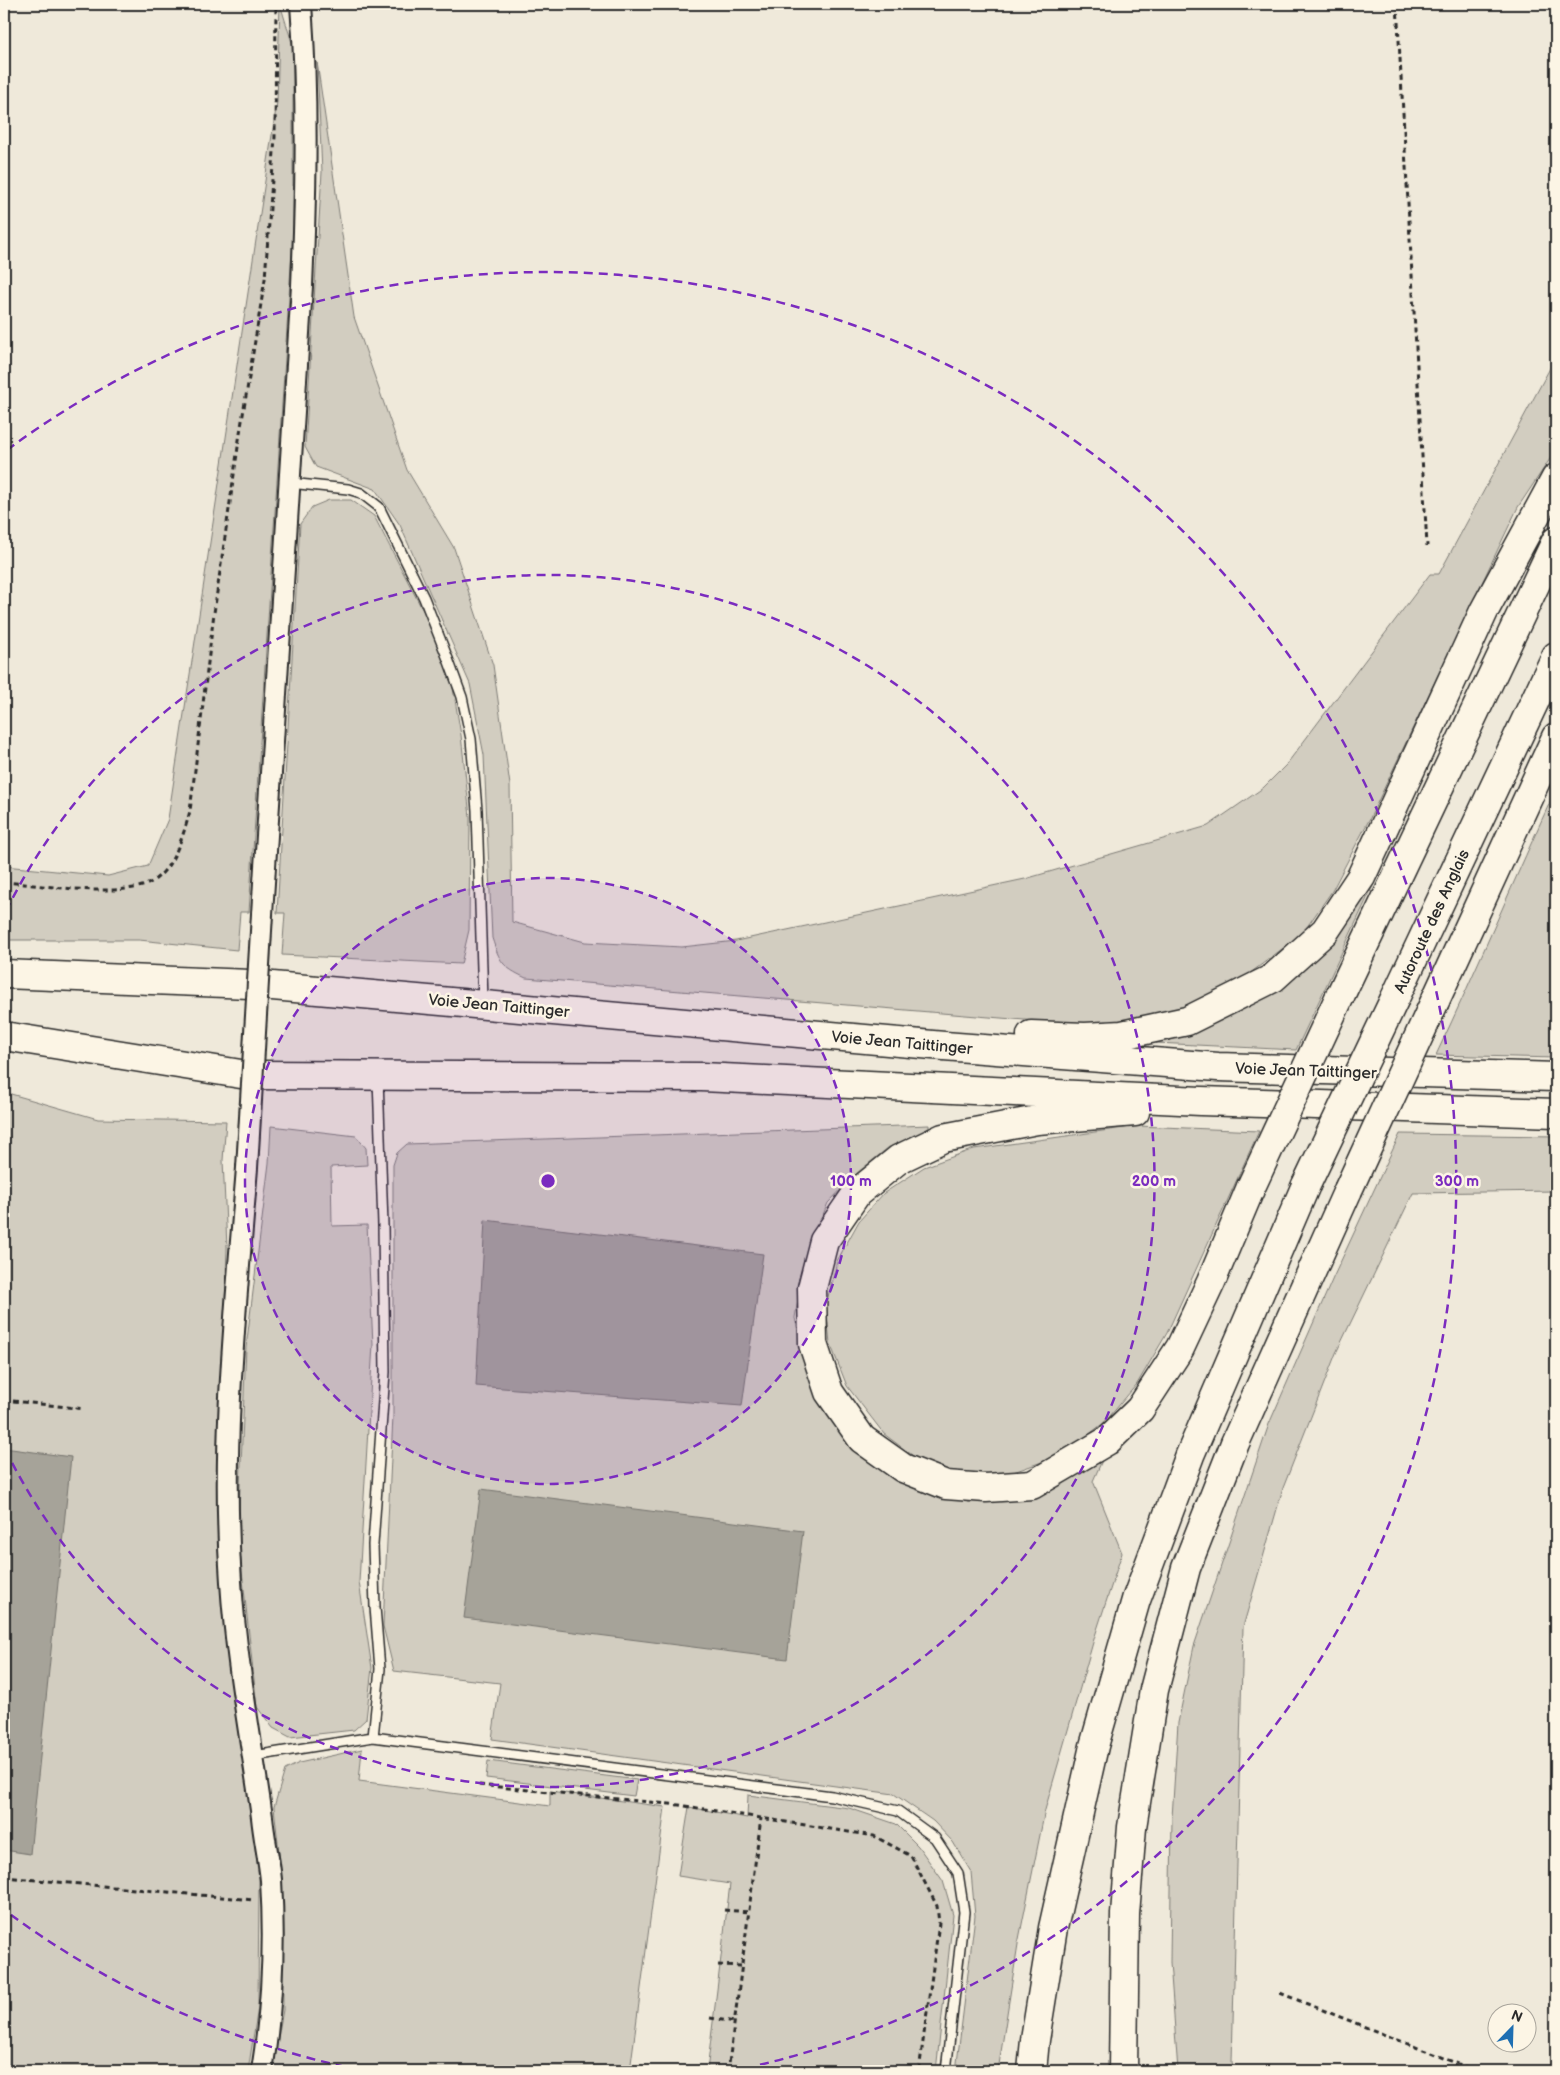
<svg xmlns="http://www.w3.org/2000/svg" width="1560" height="2075" font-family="'Balsamiq Sans',sans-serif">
  <rect width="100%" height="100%" fill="#efe9da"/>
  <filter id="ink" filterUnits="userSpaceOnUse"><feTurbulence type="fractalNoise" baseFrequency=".02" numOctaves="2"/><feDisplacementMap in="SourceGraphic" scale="10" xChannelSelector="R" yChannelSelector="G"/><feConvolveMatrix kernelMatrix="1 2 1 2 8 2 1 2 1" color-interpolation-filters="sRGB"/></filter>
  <g filter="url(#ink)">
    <path fill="#d2cdc0" stroke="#7e7c76" d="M280,4L293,46V235L249,912H240L237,950L139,940H4V866L108,876L148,866L168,819L277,102Z
      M317,62L354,317L407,470L454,548L493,665L510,785L512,922L585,942L682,947L736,941L1025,879L1208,826L1263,788L1286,765L1430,574H1439L1556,357V450L1518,507L1370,818L1332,891L1302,934L1229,989L1161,1018L1111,1024H1072L526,978C502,967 500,962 492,938L484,755L470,684L400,525L375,489L316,467L305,447L322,172Z
      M329,500H351L374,516L448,659L461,735L470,817L469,930L461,964L282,955L285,913H277L300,524L312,507Z
      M1556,789V1058L1436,1055C1478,967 1515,877 1556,789Z
      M1401,808L1408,811L1296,1050L1156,1043L1215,1022L1272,989Z
      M4,1092L98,1119L226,1121L223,1160L227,1247L221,1426L220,1580L259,1879L258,2007L248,2071H4Z
      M929,1125V1133L889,1147L857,1173L828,1203L804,1259L795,1318L808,1374L842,1431L940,1497L969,1502L1016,1495L1104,1456L1093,1481L1122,1553L1094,1639L1045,1810L1018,1944L998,2071H956L975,1916L971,1872L953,1842L933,1821L894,1794L492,1739L500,1683L394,1671L383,1626L393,1416V1165L397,1153L407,1144Z
      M271,1126L356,1136L366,1148L367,1165L331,1167L332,1226L367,1225L373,1344L359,1582L372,1668L366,1719L354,1730L290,1737L273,1728L257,1707L238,1534L246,1348L269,1163Z
      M1138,1126L1259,1131L1167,1333L1137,1384L1105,1422L1062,1455L1002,1476L945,1471L920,1461L884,1434L847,1386L830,1343L826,1305L837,1261L859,1221L884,1193L924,1167L974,1149Z
      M1400,1134L1556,1136V1191L1413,1193L1336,1353L1283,1488L1243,1627L1232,2062L1234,2071H1178L1170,1962L1172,1818L1178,1723L1194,1646L1269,1424L1333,1278Z
      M362,1749L359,1781L550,1806V1791L665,1807L630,2071H272L283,2010L282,1879L274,1807L285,1770L299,1763Z
      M488,1761L637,1780L634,1796L486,1778Z
      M748,1795L849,1808L896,1824L918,1846L943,1881L953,1915L936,2071H707L730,1884L678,1876L689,1807L747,1818Z"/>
    <path fill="#a6a399" stroke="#75736d" d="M485,1220L763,1254L742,1406L476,1386Z
      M4,1448L71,1457L30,1854L4,1850Z
      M481,1489L803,1531L787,1659L464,1618Z"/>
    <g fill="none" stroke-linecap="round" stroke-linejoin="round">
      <defs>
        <path id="service" d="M289,483L348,489L361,493L379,507L424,598L448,659L462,697L471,739L477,810L483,1001
          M373,1737L380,1669L375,1607L373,1545L385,1372L383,1225L378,1078
          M254,1756L373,1737L832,1796L898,1811L935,1838L958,1873L964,1912L946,2071"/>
        <path id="tertiary" d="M262,914L302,286C306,191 308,98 301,4
          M247,1168C236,1306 221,1444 231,1582C236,1661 251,1739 262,1817C264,1838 269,1859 271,1880C275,1944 272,2008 262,2071"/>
        <path id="motorway" d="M4,974L250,984L944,1046L1218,1067L1556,1077
          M1340,996L1556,541
          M1395,998L1556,656
          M1435,1001L1556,737
          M1031,1035L1085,1037L1122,1035L1187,1021L1273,978L1325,931L1361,877L1484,611L1556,478
          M4,1036L247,1075L702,1077L1201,1101L1556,1113
          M1135,1112L1037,1120L943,1138L899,1159L857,1193L824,1241L812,1288L813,1344L829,1392L862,1439L903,1468L946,1485L986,1488L1032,1485L1107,1441L1140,1409L1180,1348L1211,1282L1251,1187
          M1032,2071L1035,2040L1053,1928L1094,1746L1136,1600L1190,1455L1306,1185
          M1123,2071L1125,1914L1132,1827L1154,1690L1186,1568L1235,1443L1348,1190"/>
      </defs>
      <use href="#service" stroke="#2b2b2b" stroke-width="12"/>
      <use href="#tertiary" stroke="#2b2b2b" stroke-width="24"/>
      <use href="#motorway" stroke="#2b2b2b" stroke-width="31"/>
      <path stroke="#2b2b2b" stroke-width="3" stroke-dasharray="5 4" stroke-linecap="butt" d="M1397,4L1427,546
        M4,882C42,885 107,896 142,886C148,885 155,880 159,876C175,863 185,830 190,811L214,613L240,433L265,279L275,137L276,4
        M4,1400L84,1409
        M479,1785L679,1805L874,1836L911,1856L937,1906L939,1923L919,2071
        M4,1877L254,1900
        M724,1910L749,1912
        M718,1965L742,1966
        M1280,1993L1476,2071
        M710,2018L735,2022
        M728,2071L761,1818"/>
      <use href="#service" stroke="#fcf5e5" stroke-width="9"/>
      <use href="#tertiary" stroke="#fcf5e5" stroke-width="20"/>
      <use href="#motorway" stroke="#fcf5e5" stroke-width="28"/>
      <defs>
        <path id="tertiary-bridge" d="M247,1168L262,914"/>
        <path id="motorway-bridge" d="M1306,1185L1395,998
          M1251,1187L1340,996
          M1348,1190L1435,1001"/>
      </defs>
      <use href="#tertiary-bridge" stroke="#2b2b2b" stroke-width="24" stroke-linecap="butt"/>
      <use href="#motorway-bridge" stroke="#2b2b2b" stroke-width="31" stroke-linecap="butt"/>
      <use href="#tertiary-bridge" stroke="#fcf5e5" stroke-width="20"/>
      <use href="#motorway-bridge" stroke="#fcf5e5" stroke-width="28"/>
    </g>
  </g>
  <circle cx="548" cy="1181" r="303" fill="#7b2cbf" fill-opacity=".12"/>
  <g fill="none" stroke="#7b2cbf" stroke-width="2.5" stroke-dasharray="9 6">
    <circle cx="548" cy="1181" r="303"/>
    <path d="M6 911A606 606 0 1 1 6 1451"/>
    <path d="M359 2070A909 909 0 0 1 7 1912M7 450A909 909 0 1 1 737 2070"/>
  </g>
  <g text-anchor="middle" stroke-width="5" stroke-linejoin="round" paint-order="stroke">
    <g font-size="16" fill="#2b2b2b" stroke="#fcf5e5">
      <text transform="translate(1431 921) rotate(-65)" y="6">Autoroute des Anglais</text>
      <text transform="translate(499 1005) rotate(5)" y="6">Voie Jean Taittinger</text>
      <text transform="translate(902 1042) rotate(5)" y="6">Voie Jean Taittinger</text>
      <text transform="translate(1306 1070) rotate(2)" y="6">Voie Jean Taittinger</text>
    </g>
  </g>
  <circle cx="548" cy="1181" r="8" fill="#7b2cbf" stroke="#fcf5e5" stroke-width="2.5"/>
  <g font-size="15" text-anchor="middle" font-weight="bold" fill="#7b2cbf" stroke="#fcf5e5" stroke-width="5" stroke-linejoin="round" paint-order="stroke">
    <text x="851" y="1186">100 m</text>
    <text x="1154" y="1186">200 m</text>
    <text x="1457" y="1186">300 m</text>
  </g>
  <rect width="1560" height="2075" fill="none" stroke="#fcf5e5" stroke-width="20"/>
  <rect x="10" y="10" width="1540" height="2055" fill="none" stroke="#2b2b2b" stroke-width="2" filter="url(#ink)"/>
  <g transform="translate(1512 2028) rotate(23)"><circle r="24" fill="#fcf5e5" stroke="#a8a49b"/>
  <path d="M0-4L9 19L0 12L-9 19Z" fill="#1f6fb2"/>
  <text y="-8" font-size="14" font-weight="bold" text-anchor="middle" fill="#2b2b2b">N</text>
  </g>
</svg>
